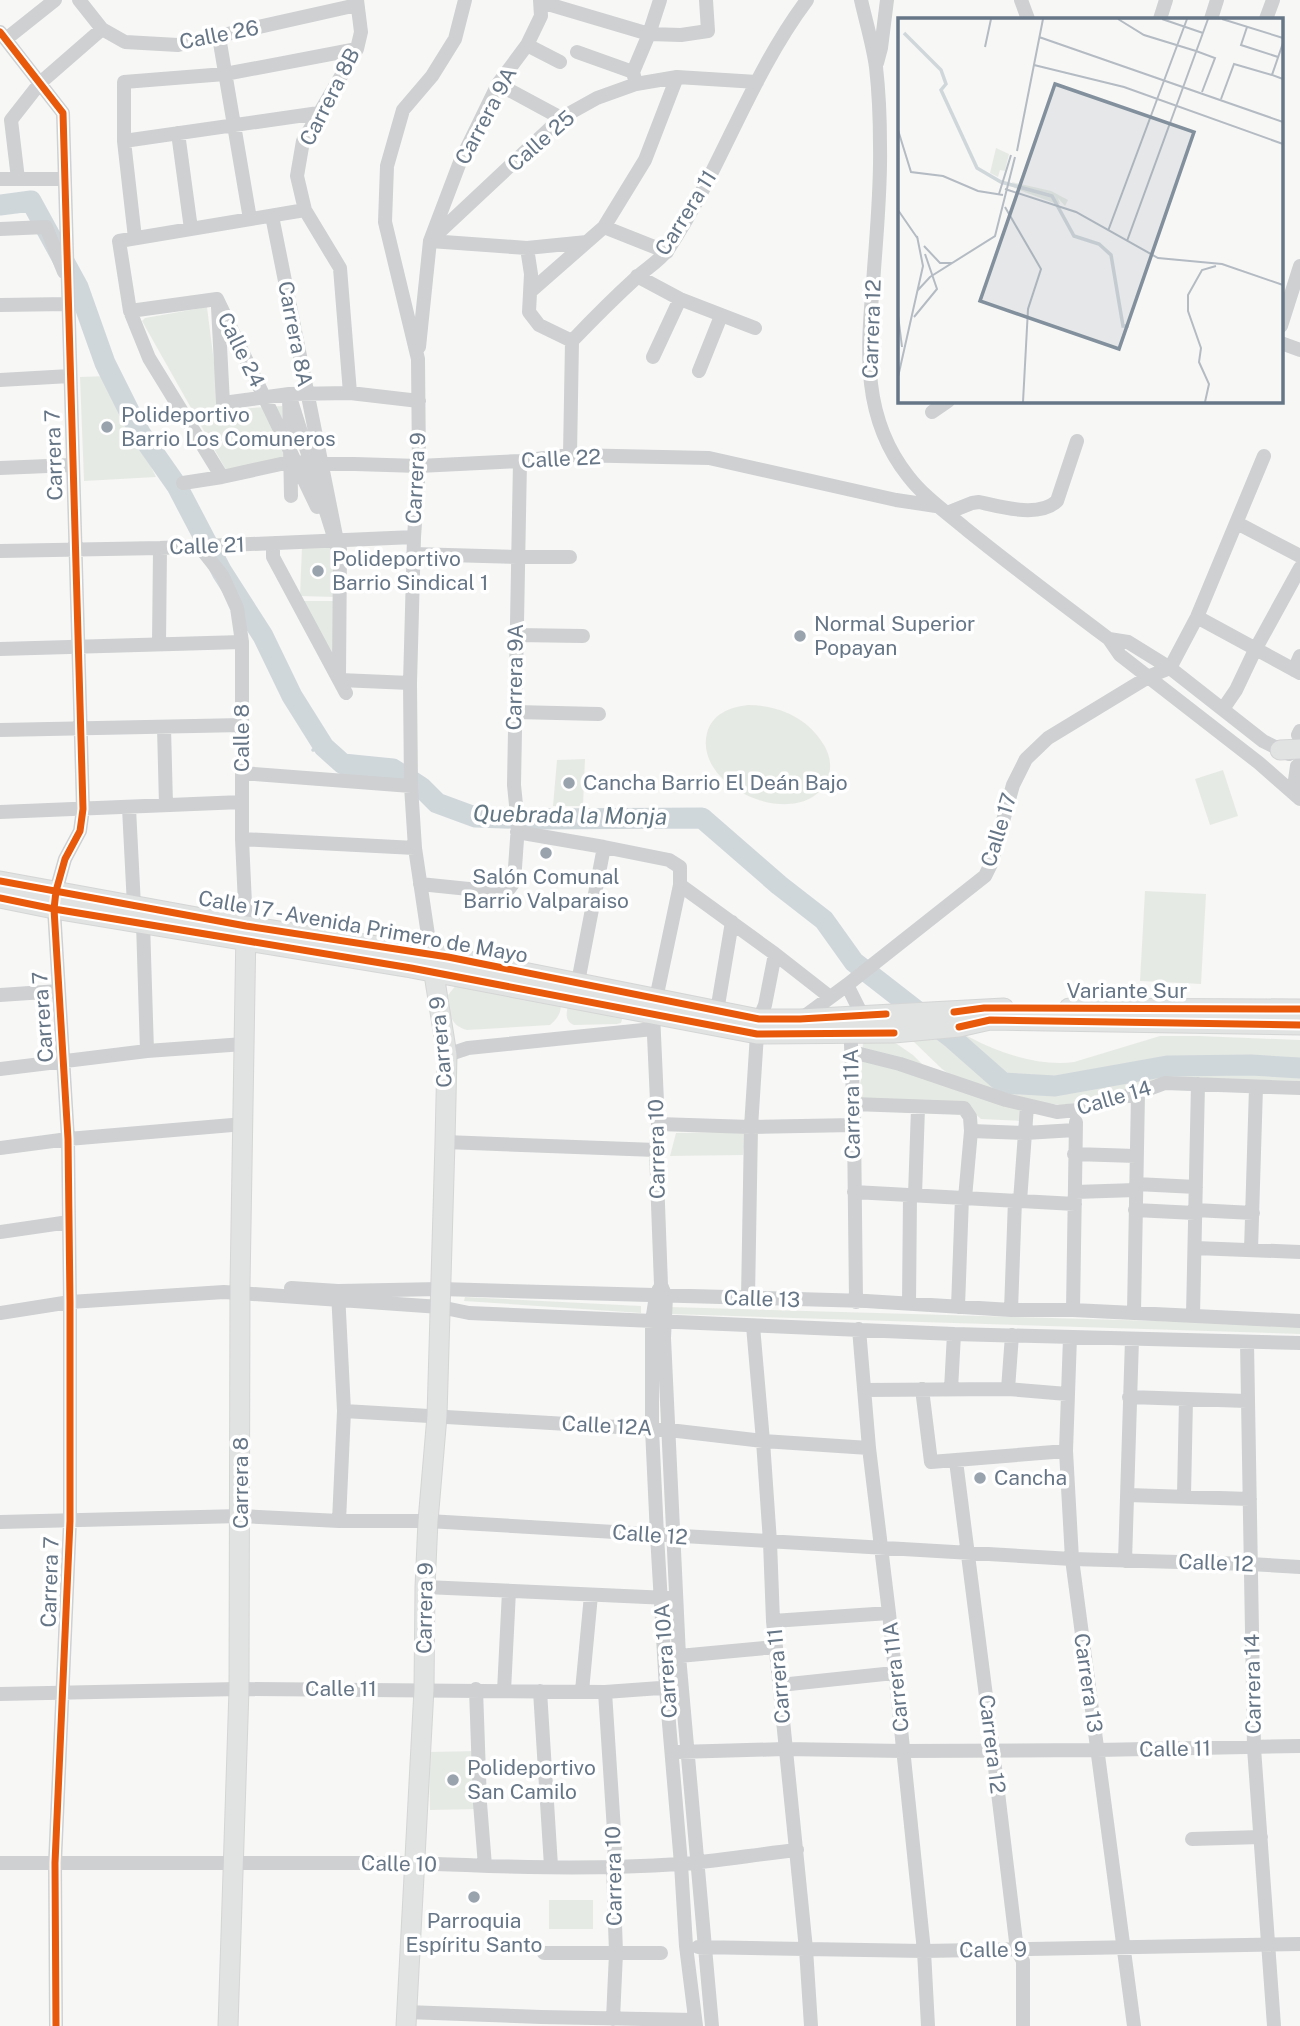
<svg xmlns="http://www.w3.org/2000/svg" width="1300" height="2026" font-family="'Public Sans',sans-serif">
  <rect width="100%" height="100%" fill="#f7f7f6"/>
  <path fill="#e6eae4" d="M207,307L220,410L282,406L284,463L226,470L142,321L145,318Z
    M107,376L156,477L84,481L80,377Z
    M302,546L335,547L334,597L300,596Z
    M303,601H334L333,657Z
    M748,705C779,705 808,718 824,745C831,757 832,769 827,781C801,833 693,789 707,733C712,714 730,707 748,705Z
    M585,759L583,806H553L557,760Z
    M1223,770L1238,816L1210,825L1195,779Z
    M1145,891L1206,894L1201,984L1140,981Z
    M457,984L560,1003C563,1012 556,1020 550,1025L467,1030C448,1025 450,1012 448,995Z
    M568,1006L623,1016L621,1023L617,1024L574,1025C565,1021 566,1014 568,1006Z
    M962,1033C993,1051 1037,1067 1074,1062L1160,1036H1199L1300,1040V1081L1167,1077L1081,1102L1060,1105L1008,1097L955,1078L942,1069L914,1042L907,1039Z
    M863,1041H888L897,1044L913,1055L933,1075L1021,1109L1022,1121L981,1119L974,1113L971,1106L871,1103L856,1095L861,1080Z
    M746,1132L743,1155L670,1156L676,1133Z
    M465,1297L641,1306V1313L464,1301Z
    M670,1307L1300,1325V1334L670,1314Z
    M476,1751L478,1809L430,1810L429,1752Z
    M549,1900H593V1929H549Z"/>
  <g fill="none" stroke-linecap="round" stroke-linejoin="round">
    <path stroke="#d0d7db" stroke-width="3.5" d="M313,750L324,747"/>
    <path stroke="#d0d7db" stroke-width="21" d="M0,205L31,201L78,287L105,363L140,433L177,486L222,572L263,636L292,696L324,747L343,764L393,769L421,787L437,803L475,817L535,819L702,818L779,885L824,920L854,962L953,1039L1003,1083L1055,1086L1167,1066L1251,1065L1300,1068"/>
    <defs>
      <path id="major" d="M1280,750L1300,749
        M0,881L246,926L448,957L759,1019H800L1004,1008
        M0,898L54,909L411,968L757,1034L894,1033L959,1027L990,1020L1300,1025
        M1069,1008L1300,1009
        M228,2026L239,1689L240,1286L246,928
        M406,2026L424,1689L425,1587L428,1521L437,1416L445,1142L447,1055L432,962"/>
    </defs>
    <use href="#major" stroke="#d4d5d5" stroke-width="21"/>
    <path stroke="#ced0d1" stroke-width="14" d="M79,0L102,29L125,42L178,45L357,5
      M861,0C866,22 873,45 876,67C879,93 880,121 880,146C881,192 876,238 873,284C867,352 862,418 908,476C924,497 946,512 966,529C1013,567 1061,603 1109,639L1120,655L1259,763L1300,799
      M1021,0L1028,19
      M541,2L649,34L681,35L708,31L706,0
      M1160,19L1166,0
      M1211,19L1217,0
      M1266,19L1273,0
      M0,32L63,113L83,809L80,831L65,859L56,891L54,909L68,1139L70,1302V1521L55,1863L56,2026
      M219,37L250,219
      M6,39L55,0
      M527,45L560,62
      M577,52L633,72
      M877,63L881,48L887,0
      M498,84L561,118
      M636,84L633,72L649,34L660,0
      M178,133L191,229
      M124,141L319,113
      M0,179H65
      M18,179L11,120L40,83L102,29
      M272,216L340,556L289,394L291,496
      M604,227L667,252
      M0,229L46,227L64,272
      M135,238L124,141V82L225,74L357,49
      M433,238L561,118L597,98L636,84L677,77L757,82
      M430,241L527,248L587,242
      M527,248L531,274L529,312L539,325L572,341
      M637,276L680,299L755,328
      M531,291L604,227L645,160L677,77
      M0,305L68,304
      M218,307L223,403L289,394L350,393L419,401
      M130,311L217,299L317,507
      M1281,326L1300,266
      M1281,343L1300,350
      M419,347L430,241L460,162L498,84L527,45L541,16L540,0
      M653,357L680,299
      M699,371L721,316
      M0,380L70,376
      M350,393L340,268L305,210L297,176L303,141L357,49L361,32L357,0
      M932,412L948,401
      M570,455L572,341C593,319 615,297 637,277C647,268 661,260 669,248C721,169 750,76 807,0
      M0,468L72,465
      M222,477L149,358L130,311L119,241L305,210
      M183,483L222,477L290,462L419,466L520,461L570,455L709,458L896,500L936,506
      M947,513L972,503L979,502C1001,507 1039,518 1057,501L1077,441
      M1237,523L1300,556
      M275,543L273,548V557L346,693
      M199,546L222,575L237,608L242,642V839L246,926
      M0,551L160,548L414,537
      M413,554L517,557H570
      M1197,617L1300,673
      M516,635L583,636
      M1109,639L1128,642L1170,668L1263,741L1289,754
      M159,644L160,548
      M0,649L242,642
      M1294,670L1300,656
      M339,675L340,549
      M340,680L410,683
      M1223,709L1236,690L1255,650L1300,568
      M515,712L599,714
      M164,727L166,805
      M0,730L243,725
      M1298,735L1300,731
      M1300,764L1297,766L1294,787L1300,796
      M242,773L411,786
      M129,808L134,906
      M0,812L242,802
      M517,832L604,847L669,860L680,867V885L653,1013L658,1124L656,1150L661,1285L666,1297L664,1338L679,1656L712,2026
      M242,839L415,848
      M420,884L498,892L508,890L514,882L518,825L514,785L520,461
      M680,885L775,954L830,997
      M143,923L147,1051
      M431,955L415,848L411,786L410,683L414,537L419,466L418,359L385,222L387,166L403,110L432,76L455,39L465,0
      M578,982L604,847
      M847,985L863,1017
      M0,995L59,991
      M717,1011L732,922
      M759,1019L765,1005L775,954
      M801,1019L847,985L985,876L991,864L1013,785L1026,759L1048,738L1150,676L1170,668L1197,617L1264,456
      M851,1044L854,1125L856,1302
      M852,1052L900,1064L1006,1100L1057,1112L1076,1110L1138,1093L1165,1083L1300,1088
      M447,1055L468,1048L653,1029
      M0,1069L147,1051L244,1044
      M853,1104L964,1108L970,1117L971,1131L1025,1133L1075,1130
      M658,1124L751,1127L854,1125
      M445,1142L656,1150
      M0,1148L68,1139L244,1124
      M1074,1154L1136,1156
      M1136,1184L1196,1187
      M854,1192L1075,1204
      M1075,1192L1136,1190
      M915,1195L918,1108
      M965,1198L971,1131
      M1020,1201L1027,1106
      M1135,1210L1195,1213
      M1195,1210L1253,1213
      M0,1232L69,1222
      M1195,1248L1300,1252
      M1251,1250L1256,1087
      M291,1288L338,1291L440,1289L866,1301L1011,1310H1073L1300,1321
      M659,1289L656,1296L652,1321V1429L657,1535L666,1688L681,1864L686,1946L696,2026
      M338,1292L344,1411L339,1521
      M748,1298L751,1127L757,1034
      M909,1304L910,1195
      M958,1307L962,1197
      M1011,1310L1015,1200
      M1073,1310L1076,1122
      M0,1313L70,1302L224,1292L440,1307L469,1313L954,1334L1300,1343
      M1134,1313L1138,1093
      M1193,1315L1198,1084
      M753,1326L763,1441L770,1542L773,1621L806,1949L811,2026
      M859,1329L869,1448L889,1613L924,1951L928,2026
      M1070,1337L1066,1451L1072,1559L1134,2026
      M1247,1342L1254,1748L1274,2026
      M922,1389L931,1462L1066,1451
      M951,1389L954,1334
      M1008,1389L1012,1335
      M864,1390L1008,1389L1067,1394
      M1129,1397L1247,1401
      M344,1411L669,1430L763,1441L869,1448
      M956,1461L993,1751L1017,1950L1023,1961V2026
      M1128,1495L1250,1499
      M1184,1496L1186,1399
      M0,1522L241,1516L339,1521H428L1072,1559L1250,1564L1300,1567
      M1125,1561L1132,1339
      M425,1587L668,1598
      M773,1621L889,1613
      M679,1656L776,1647
      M780,1685L894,1673
      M476,1689L480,1803L485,1866
      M504,1691L509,1591
      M540,1691L551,1866
      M582,1691L591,1595
      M605,1692L615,1846L613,1866L616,1953L613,2019
      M0,1694L239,1689L605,1692L674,1687
      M678,1752L785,1749L903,1751L1097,1750L1300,1746
      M1192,1839L1261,1837
      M0,1863H416C503,1867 592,1870 679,1864C718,1861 758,1854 797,1850
      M698,1947L924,1951L1300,1944
      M544,1953H661
      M406,2012L541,2017L695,2020"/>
    <use href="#major" stroke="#e1e2e2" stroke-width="19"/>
    <defs>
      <path id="cycleway" d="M0,32L63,113L83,809L80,831L65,859L56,891L54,909L68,1139L70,1302V1521L55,1863L56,2026
        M0,881L246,926L448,957L759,1019H800L886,1014
        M0,898L54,909L411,968L757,1034L894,1033
        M954,1012L984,1008L1300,1009
        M959,1027L990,1020L1300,1025"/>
    </defs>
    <use href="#cycleway" stroke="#fff" stroke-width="11"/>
    <use href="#cycleway" stroke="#e8590c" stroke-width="7"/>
  </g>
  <g fill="#99a3ae" stroke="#fff" stroke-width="2.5">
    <circle cx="107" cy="427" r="7"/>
    <circle cx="318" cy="571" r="7"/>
    <circle cx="800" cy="636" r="7"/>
    <circle cx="569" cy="783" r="7"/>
    <circle cx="546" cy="853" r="7"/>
    <circle cx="980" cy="1478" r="7"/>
    <circle cx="453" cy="1780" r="7"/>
    <circle cx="474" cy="1897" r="7"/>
  </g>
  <g text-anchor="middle" stroke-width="7" stroke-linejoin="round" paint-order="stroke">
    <g font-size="21" fill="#667687" stroke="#fff">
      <text transform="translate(219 35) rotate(-11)" y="7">Calle 26</text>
      <text transform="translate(330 97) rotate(-63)" y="7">Carrera 8B</text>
      <text transform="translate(486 116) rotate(-62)" y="7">Carrera 9A</text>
      <text transform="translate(541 141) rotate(-41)" y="7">Calle 25</text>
      <text transform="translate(686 213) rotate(-58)" y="7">Carrera 11</text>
      <text transform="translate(872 329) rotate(-88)" y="7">Carrera 12</text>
      <text transform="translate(295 334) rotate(79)" y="7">Carrera 8A</text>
      <text transform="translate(241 350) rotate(64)" y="7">Calle 24</text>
      <text transform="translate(54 455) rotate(-92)" y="7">Carrera 7</text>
      <text transform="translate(561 459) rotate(-3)" y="7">Calle 22</text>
      <text transform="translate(416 478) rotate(-87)" y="7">Carrera 9</text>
      <text transform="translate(207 546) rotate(-2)" y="7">Calle 21</text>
      <text transform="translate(515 677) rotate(-89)" y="7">Carrera 9A</text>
      <text transform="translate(242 738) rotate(-90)" y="7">Calle 8</text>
      <text transform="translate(999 830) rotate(-73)" y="7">Calle 17</text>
      <text transform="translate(363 927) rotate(10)" y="7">Calle 17 - Avenida Primero de Mayo</text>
      <text x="1127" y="998">Variante Sur</text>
      <text transform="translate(43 1017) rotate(-94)" y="7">Carrera 7</text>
      <text transform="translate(441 1042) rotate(-95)" y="7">Carrera 9</text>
      <text transform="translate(1114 1098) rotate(-16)" y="7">Calle 14</text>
      <text transform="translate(852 1104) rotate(-91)" y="7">Carrera 11A</text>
      <text transform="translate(657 1149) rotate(-91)" y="7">Carrera 10</text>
      <text transform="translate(762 1299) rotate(2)" y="7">Calle 13</text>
      <text transform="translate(607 1426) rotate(3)" y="7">Calle 12A</text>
      <text transform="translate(241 1483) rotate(-90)" y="7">Carrera 8</text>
      <text transform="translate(650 1535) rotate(4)" y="7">Calle 12</text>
      <text transform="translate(1216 1563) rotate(2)" y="7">Calle 12</text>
      <text transform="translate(50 1582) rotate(-88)" y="7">Carrera 7</text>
      <text transform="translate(425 1608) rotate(-89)" y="7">Carrera 9</text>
      <text transform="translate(666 1661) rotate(-94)" y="7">Carrera 10A</text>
      <text transform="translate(779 1676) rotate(-95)" y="7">Carrera 11</text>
      <text transform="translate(896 1677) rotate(-96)" y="7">Carrera 11A</text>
      <text transform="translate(1088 1683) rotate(82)" y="7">Carrera 13</text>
      <text transform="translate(1253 1684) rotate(-91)" y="7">Carrera 14</text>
      <text x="341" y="1696">Calle 11</text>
      <text transform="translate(992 1744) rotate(83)" y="7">Carrera 12</text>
      <text transform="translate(1175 1749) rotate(-1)" y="7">Calle 11</text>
      <text transform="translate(399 1864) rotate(1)" y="7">Calle 10</text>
      <text transform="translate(614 1876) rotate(-91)" y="7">Carrera 10</text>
      <text transform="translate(993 1950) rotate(-1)" y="7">Calle 9</text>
    </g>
    <g font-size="21" fill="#667687" stroke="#fff" text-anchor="start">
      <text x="121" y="422">Polideportivo<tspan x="121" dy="24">Barrio Los Comuneros</tspan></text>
      <text x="332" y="566">Polideportivo<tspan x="332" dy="24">Barrio Sindical 1</tspan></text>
      <text x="814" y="631">Normal Superior<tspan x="814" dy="24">Popayan</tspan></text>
      <text x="583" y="790">Cancha Barrio El Deán Bajo</text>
      <text x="546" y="884" text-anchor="middle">Salón Comunal<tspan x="546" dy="24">Barrio Valparaiso</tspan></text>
      <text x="994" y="1485">Cancha</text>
      <text x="467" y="1775">Polideportivo<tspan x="467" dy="24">San Camilo</tspan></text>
      <text x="474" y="1928" text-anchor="middle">Parroquia<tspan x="474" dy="24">Espíritu Santo</tspan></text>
    </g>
    <g font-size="23" font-style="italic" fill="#627783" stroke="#fff">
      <text transform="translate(570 815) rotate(1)" y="8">Quebrada la Monja</text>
    </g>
  </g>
  <g transform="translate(898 18)">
    <rect width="385" height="385" fill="#f7f7f6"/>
    <path d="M98,130L111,136L107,153L102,152L100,159L92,155ZM114,164L153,173L170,182L167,188L160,180L162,186L156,185L116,170Z" fill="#e6eae4"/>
    <path fill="none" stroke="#d0d7db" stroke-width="3.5" d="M6,15L43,52L48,66L43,72L79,150L103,164L154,178L176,218L201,226L213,237L225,308H231"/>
    <path fill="none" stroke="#b4bbc3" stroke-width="2" d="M220,1L246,17L298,33M264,1L305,15M324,1L385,20M349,9L343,27L380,39M141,19L385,104M385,25L374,57L385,61M87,29L93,1M298,33L317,40L304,74M136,47L226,69L385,126M323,81L336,46L374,57M0,112L13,154L45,158L80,173L105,177M119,133L145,1M107,171L178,194L260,240L324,246L385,267M101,176L113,137M107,189L143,251L130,291L125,384M0,192L20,221M210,213L289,1M229,223L310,1M26,228L42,245H54M20,272L32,259L97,218L117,139M0,297L4,329M16,299L39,271L27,236M0,359L25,248L19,218M307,384L311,366L301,344L303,330L290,293V277L304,252L318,248"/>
    <path fill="#828f9c" fill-opacity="0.15" stroke="#828f9c" stroke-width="3.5" d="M157,66L296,114L221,331L82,283Z"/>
    <rect width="385" height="385" fill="none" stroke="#667687" stroke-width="3.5"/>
  </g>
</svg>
